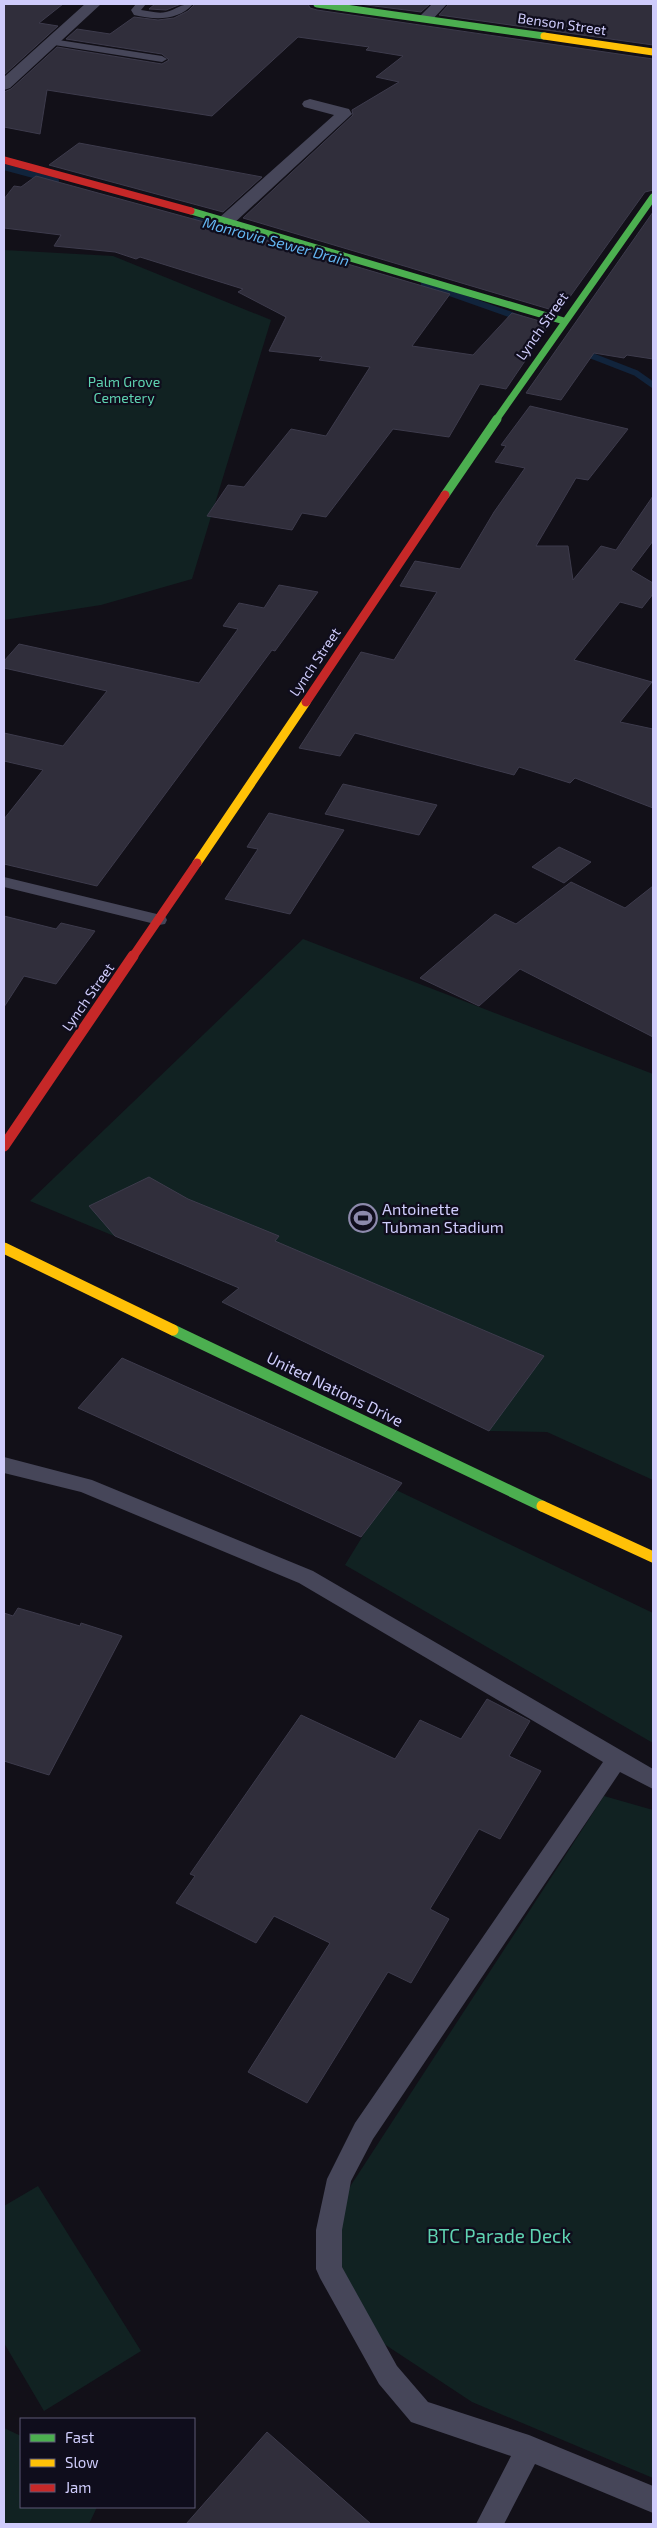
<svg xmlns="http://www.w3.org/2000/svg" width="657" height="2528" font-family="'Exo 2',sans-serif">
  <rect width="100%" height="100%" fill="#121018"/>
  <path fill="#122" d="M4,250L113,256L271,320L192,579L101,605L4,620Z
    M303,939L653,1074V1480L547,1432L489,1431L222,1302L239,1288L30,1201Z
    M392,1488L653,1613V1743L345,1565Z
    M604,1796L653,1810V2478L472,2402L366,2332L338,2284L342,2199Z
    M38,2186L141,2351L44,2411L4,2343V2206Z
    M4,2428L21,2436V2507H97L89,2524H4Z"/>
  <g fill="none" stroke-linecap="round" stroke-linejoin="round">
    <path stroke="#11243c" stroke-width="6" d="M4,167L56,181
      M195,220L316,253
      M424,284L523,319
      M587,354L636,373L653,385"/>
  </g>
  <path fill="#302e3b" stroke="#3d3b4c" d="M4,4H63L39,23L58,26L4,75Z
    M155,4H181L166,10L149,9Z
    M195,4H308L310,8L317,10L653,59V190L645,192L559,312L243,218L353,115L352,110L399,82L376,77L403,56L366,50L369,47L298,37L212,116L47,90L40,134L4,127V92L11,89L57,47L162,64L169,60L162,54L66,39L77,29L110,34L134,17L158,20L174,18L188,11Z
    M359,4H430L421,12Z
    M449,4H653V45L439,15Z
    M79,143L262,177L223,212L49,165Z
    M36,176L204,222L450,294L412,346L473,355L512,313L550,324L506,389L480,384L449,437L393,429L326,517L302,513L292,530L207,516L228,485L244,487L291,429L326,436L370,367L319,360L322,357L269,351L286,317L238,292L243,289L140,257L136,259L115,252L54,246L61,235L4,228V199L14,186L21,187Z
    M653,212V359L627,355L624,358L594,353L561,400L526,393Z
    M530,406L628,429L588,480L576,478L536,546H568L573,580L601,546L616,550L653,496V541L631,570L653,583V594L642,608L620,602L574,660L652,682L620,722L653,729V808L575,778L570,783L519,767L514,775L355,733L340,756L299,748L361,652L394,660L437,592L400,586L415,561L460,569L494,512L525,468L495,462L506,446L501,445Z
    M279,585L318,592L275,651L272,650L97,886L4,864V819L43,770L4,761V733L63,746L107,691L4,668V661L19,644L199,683L238,629L223,626L239,603L264,608Z
    M343,784L437,805L419,835L325,814Z
    M269,813L344,830L290,914L225,899L258,849L247,847Z
    M559,847L591,862L564,883L532,867Z
    M571,882L625,908L653,886V1037L520,969L479,1006L420,978L495,914L516,924Z
    M4,916L56,929L61,923L95,931L56,984L24,976L4,1007Z
    M149,1177L188,1199L279,1236L275,1241L544,1356L489,1431L222,1302L239,1288L115,1236L89,1206Z
    M122,1358L402,1483L361,1537L78,1408Z
    M18,1608L80,1626L81,1623L122,1636L49,1775L4,1761V1613L13,1616Z
    M487,1699L530,1721L509,1756L541,1771L500,1839L479,1829L430,1909L449,1919L411,1983L388,1972L307,2103L248,2072L330,1943L274,1916L256,1943L176,1903L195,1876L190,1874L301,1715L395,1759L420,1720L461,1739Z
    M267,2432L371,2524H186Z"/>
  <g fill="none" stroke-linecap="round" stroke-linejoin="round">
    <path fill="#464659" fill-rule="evenodd" d="M136,4H146L141,10C149,11 158,14 166,12C177,9 182,3 193,4C178,21 155,20 134,15L131,10Z
      M52,39L162,56L167,59L162,62L48,44V40Z
      M4,877L165,916L167,920L165,924L159,925L4,887Z
      M4,1457L92,1480L313,1571L653,1769V1789L620,1772L373,2139L351,2181L342,2230V2267L397,2366L428,2402L529,2435L653,2486V2513L535,2464L504,2524H476L511,2456L411,2422L379,2384L320,2278L316,2269V2230L327,2179L355,2123L603,1762L299,1583L81,1492L4,1473Z"/>
    <path fill="#464659" fill-rule="evenodd" d="M85,4H101L10,88L4,90V77Z
      M432,4H447L430,22H420L417,19Z
      M310,99L349,109L352,114L232,225H220L217,221L220,217L334,115L304,107L302,104L304,101Z"/>
    <path stroke="#4caf50" stroke-width="7" d="M317,4L544,36
      M191,211L564,321
      M496,420L653,197"/>
    <path stroke="#4caf50" stroke-width="9" d="M445,495L497,419"/>
    <path stroke="#4caf50" stroke-width="11" d="M173,1330L542,1506"/>
    <path stroke="#ffc107" stroke-width="7" d="M544,36L653,52"/>
    <path stroke="#ffc107" stroke-width="9" d="M197,863L306,702"/>
    <path stroke="#ffc107" stroke-width="11" d="M4,1248L173,1330
      M542,1506L653,1557"/>
    <path stroke="#c62828" stroke-width="7" d="M4,160L191,211"/>
    <path stroke="#c62828" stroke-width="9" d="M306,702L445,495
      M132,958L197,863"/>
    <path stroke="#c62828" stroke-width="11" d="M4,1146L133,956"/>
  </g>
  <defs>
    <symbol id="stadium-ring" viewBox="-11 -11 22 22"><circle r="9.5" fill="#0f0d1c" stroke="#8d8aac" stroke-width="1.5"/><path d="M0-5a6.5 5 0 1 0 0 10a6.5 5 0 1 0 0-10ZM-3.5-1.8h7v3.6h-7Z" fill="#8d8aac"/></symbol>
  </defs>
  <g fill-rule="evenodd">
    <use href="#stadium-ring" x="347" y="1202" width="32" height="32"/>
  </g>
  <g text-anchor="middle" stroke-width="4.5" stroke-linejoin="round" paint-order="stroke">
    <g font-size="14" fill="#cfccfb" stroke="#0f0d1c">
      <text transform="translate(562 24) rotate(8)" y="5">Benson Street</text>
      <text transform="translate(542 326) rotate(-55)" y="5">Lynch Street</text>
      <text transform="translate(315 662) rotate(-56)" y="5">Lynch Street</text>
      <text transform="translate(88 997) rotate(-55)" y="5">Lynch Street</text>
    </g>
    <g font-size="14" fill="#5fd3b1" stroke="#0f0d1c">
      <text x="124" y="387">Palm Grove<tspan x="124" dy="16">Cemetery</tspan></text>
    </g>
    <g font-size="15" font-style="italic" fill="#63b6f2" stroke="#0f0d1c">
      <text transform="translate(276 242) rotate(15)" y="5">Monrovia Sewer Drain</text>
    </g>
    <g font-size="16" fill="#cfccfb" stroke="#0f0d1c" text-anchor="start">
      <text x="382" y="1215">Antoinette<tspan x="382" dy="18">Tubman Stadium</tspan></text>
    </g>
    <g font-size="16" fill="#cfccfb" stroke="#0f0d1c">
      <text transform="translate(335 1389) rotate(26)" y="6">United Nations Drive</text>
    </g>
    <g font-size="19" fill="#5fd3b1" stroke="#0f0d1c">
      <text x="499" y="2243">BTC Parade Deck</text>
    </g>
  </g>
  <rect width="657" height="2528" fill="none" stroke="#cfccfb" stroke-width="10"/>
  <rect x="20" y="2418" width="175" height="90" fill="#0f0d1c" stroke="#5c5975"/>
  <rect x="30" y="2434" width="25" height="8" fill="#4caf50" stroke="#5c5975"/>
  <text x="65" y="2443" font-size="15" fill="#cfccfb">Fast</text>
  <rect x="30" y="2459" width="25" height="8" fill="#ffc107" stroke="#5c5975"/>
  <text x="65" y="2468" font-size="15" fill="#cfccfb">Slow</text>
  <rect x="30" y="2484" width="25" height="8" fill="#c62828" stroke="#5c5975"/>
  <text x="65" y="2493" font-size="15" fill="#cfccfb">Jam</text>
</svg>
